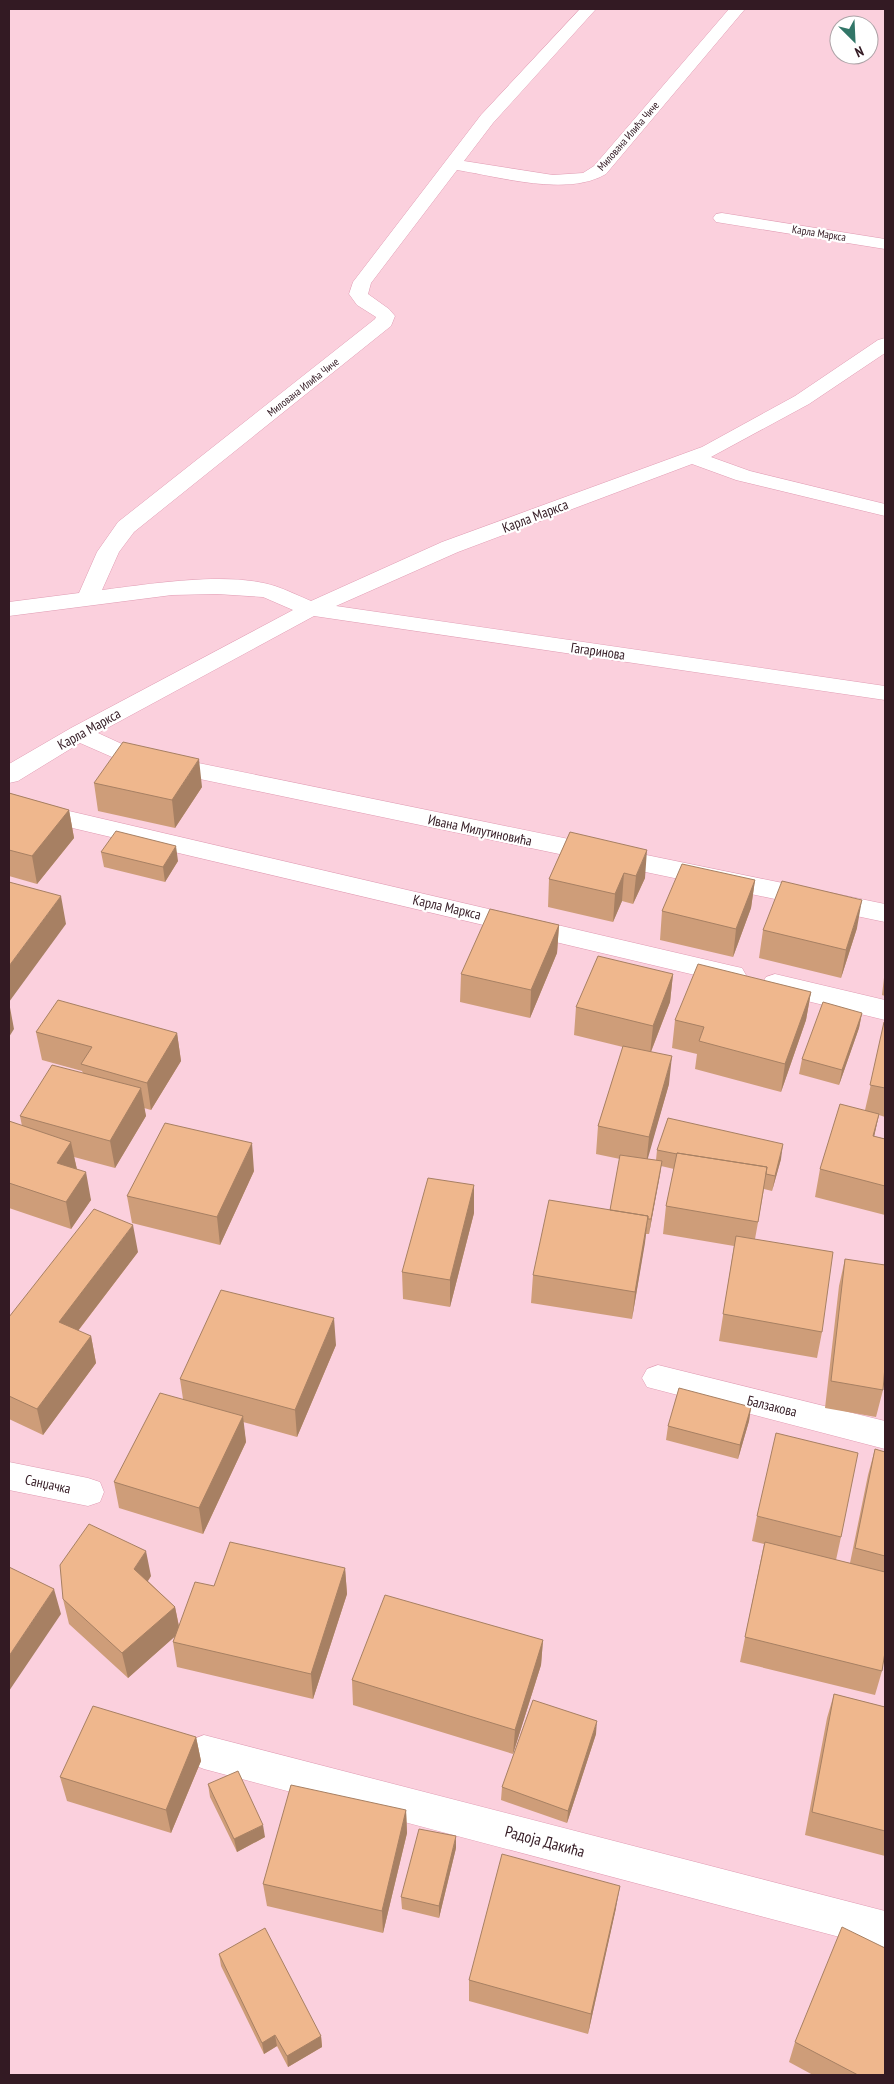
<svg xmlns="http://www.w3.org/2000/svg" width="894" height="2084" font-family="'PT Sans Narrow',sans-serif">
  <rect width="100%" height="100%" fill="#fbd0dd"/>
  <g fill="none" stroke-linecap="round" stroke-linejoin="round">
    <defs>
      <path id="minor" d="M580,9H596L493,123L464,161L553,175L583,173L594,166L729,9H745L606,174C567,197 501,177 457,170L371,283L368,294L389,309L395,316L391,326L134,532L119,552L102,590C151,584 228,571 275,586C287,590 299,596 311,601L442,542L702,447L795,396L878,340L885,338V353L809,404L711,457L750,471L885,504V516L736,480L692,464L458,552L336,606L885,686V700L314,616L98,733L135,750L885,904V922L128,764L80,743L18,781L9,783V764L71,728L293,610L263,597L217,594L172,595L9,616V602L79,593L97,552L118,522L375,319L376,317L357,305L349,294L353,282L481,115Z
        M722,213L885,239V249L716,222L713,218L716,214Z
        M9,797L733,966L742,968L746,975L742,982L733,984L9,813Z
        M775,974L885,1000V1020L766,991L762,984L766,977Z
        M658,1365L885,1421V1449L647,1387L642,1378L647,1369Z
        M9,1462L88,1478L100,1482L104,1492L100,1502L88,1506L9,1490Z
        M204,1735L885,1911V1949L204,1769L191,1764L186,1752L191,1740Z"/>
    </defs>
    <use href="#minor" stroke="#e09cb3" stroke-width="1"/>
    <use href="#minor" fill="#fff" fill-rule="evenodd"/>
  </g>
  <path fill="#ce9d79" d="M94,783L202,787L175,828L98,811Z
    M9,793L69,810L74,838L37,884L9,876Z
    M570,832L645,878L633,904L622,901L613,922L548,907L549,879Z
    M101,852L178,861L165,882L104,867Z
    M755,880L751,908L733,957L660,940L662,911Z
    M559,925L557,953L530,1018L460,1002L461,974Z
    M857,928L841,978L759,958L763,930Z
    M885,969V996L882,995Z
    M673,974L670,1002L651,1052L669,1084L647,1159L656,1160L657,1150L781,1159L772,1191L764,1189L755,1239L822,1332L817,1358L719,1341L734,1246L663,1234L666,1206L674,1169L661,1166L649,1234H646L632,1319L531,1303L533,1275L610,1210L620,1159L596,1154L598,1126L623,1047L574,1035L576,1007Z
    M811,992L806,1020L781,1092L695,1069L697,1054L672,1048L675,1020Z
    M862,1013L859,1028L839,1085L799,1074L802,1059Z
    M885,1023V1117L879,1115L874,1136L885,1139V1215L815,1197L820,1169L865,1110Z
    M36,1032L177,1033L181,1061L151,1110L144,1108L146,1116L115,1168L74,1157L77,1169L91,1200L71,1229L9,1208V1121L22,1126L20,1116L83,1073L82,1071L42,1060Z
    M254,1171L220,1245L132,1223L127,1196Z
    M474,1185V1213L450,1307L403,1299L402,1272Z
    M138,1252L78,1331L91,1336L96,1363L43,1435L9,1419V1317Z
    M845,1259L883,1390L876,1417L825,1408L839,1286Z
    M336,1345L297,1437L243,1422L246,1442L203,1534L119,1508L114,1482L183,1399L180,1379Z
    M751,1407L749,1421L738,1459L666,1440L668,1426Z
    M875,1449L885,1452V1652L882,1671L875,1695L740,1662L764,1544L752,1541L757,1516L841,1537L836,1560L850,1563L868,1475Z
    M345,1568L347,1594L313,1699L177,1667L173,1642L175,1636L128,1678L69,1624L63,1599L151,1576L148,1581L175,1607L179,1626L214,1586Z
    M543,1640L541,1665L513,1754L353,1705L352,1680Z
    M834,1694L885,1707V1856L805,1835L827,1718Z
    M596,1734L567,1823L501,1800L502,1787Z
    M196,1737L201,1761L171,1833L67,1801L60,1777Z
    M208,1784L265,1837L237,1852L210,1797Z
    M406,1810L407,1833L383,1933L267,1906L263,1884Z
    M456,1848L439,1918L402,1909L401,1897Z
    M616,1908L588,2034L469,2001V1980Z
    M219,1954L321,2036L322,2047L288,2067L277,2046L264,2054L221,1966Z
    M795,2042L885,2075H813L789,2062Z"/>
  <path fill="#a78063" d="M199,759L202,787L175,828L172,800Z
    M69,810L74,838L37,884L32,856Z
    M176,846L178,861L165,882L163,867Z
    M647,850L645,878L633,904L636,876Z
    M624,873L622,901L613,922L615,894Z
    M755,880L751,908L733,957L736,929Z
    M61,896L66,924L9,1002L14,1029L9,1037V966Z
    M862,900L857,928L841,978L846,950Z
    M559,925L557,953L530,1018L531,990Z
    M673,974L670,1002L650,1054L653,1026Z
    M811,992L806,1020L781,1092L785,1064Z
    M862,1013L859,1028L839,1085L842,1070Z
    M177,1033L181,1061L151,1110L147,1083Z
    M672,1056L669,1084L646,1165L649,1137Z
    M141,1088L146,1116L115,1168L110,1141Z
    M879,1114L873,1142V1136Z
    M71,1142L77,1170L57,1163Z
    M252,1143L254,1171L220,1245L217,1217Z
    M783,1144L781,1159L772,1191L775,1176Z
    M662,1161L660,1175L649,1234L651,1219Z
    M86,1172L91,1200L71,1229L66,1202Z
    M474,1185V1213L450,1307V1280Z
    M648,1216L645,1243L632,1319L635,1292Z
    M133,1225L138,1252L64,1349L59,1322Z
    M334,1318L336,1345L297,1437L295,1410Z
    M91,1336L96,1363L43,1435L37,1409Z
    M751,1407L749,1421L738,1459L740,1445Z
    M243,1416L246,1442L203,1534L199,1508Z
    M146,1551L151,1576L139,1594L134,1569Z
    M345,1568L347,1594L313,1699L311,1674Z
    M54,1589L61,1614L9,1691V1656Z
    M175,1607L180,1632L128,1678L122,1653Z
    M543,1640L541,1665L513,1754L515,1730Z
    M597,1721L596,1734L567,1823L568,1811Z
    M196,1737L201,1761L171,1833L166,1810Z
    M406,1810L407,1833L383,1933L382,1911Z
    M263,1825L265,1837L237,1852L234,1839Z
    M456,1836V1848L439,1918V1906Z
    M620,1886L616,1908L588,2034L591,2014Z
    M275,2035L277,2046L264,2054L262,2043Z
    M321,2036L322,2047L288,2067L287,2056Z"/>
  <path fill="#efb78d" stroke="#a78063" d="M123,742L199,759L172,800L94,783Z
    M9,793L69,810L32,856L9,850Z
    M116,831L176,846L163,867L101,852Z
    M570,832L647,850L636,876L624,873L615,894L549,879Z
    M682,864L755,880L736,929L662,911Z
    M782,881L862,900L846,950L763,930Z
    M9,882L61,896L9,966Z
    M490,909L559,925L531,990L461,974Z
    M598,956L673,974L653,1026L576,1007Z
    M698,964L811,992L785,1064L699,1041L704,1027L675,1020Z
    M58,1000L177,1033L147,1083L81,1064L92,1047L36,1032Z
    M823,1002L862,1013L842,1070L802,1059Z
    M884,1022L885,1023V1088L870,1085Z
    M623,1046L672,1056L649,1137L598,1126Z
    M52,1065L141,1088L110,1141L20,1116Z
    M840,1104L879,1114L873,1136L885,1139V1186L820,1169Z
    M668,1118L783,1144L775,1176L766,1174L767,1167L677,1153V1154L657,1150Z
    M9,1121L71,1142L57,1163L86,1172L66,1202L9,1183Z
    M165,1123L252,1143L217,1217L127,1196Z
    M677,1153L767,1167L758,1222L666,1206Z
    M620,1155L662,1161L651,1219H648V1216L610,1210Z
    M428,1178L474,1185L450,1280L402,1272Z
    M549,1200L648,1216L635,1292L533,1275Z
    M94,1209L133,1225L59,1322L91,1336L37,1409L9,1396V1317Z
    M736,1236L833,1252L822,1332L723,1314Z
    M845,1259L885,1265V1366L883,1390L831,1381Z
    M221,1290L334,1318L295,1410L180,1379Z
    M679,1388L751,1407L740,1445L668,1426Z
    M160,1393L243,1416L199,1508L114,1482Z
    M776,1433L858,1453L841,1537L757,1516Z
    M875,1449L885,1452V1556L855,1548Z
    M89,1524L146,1551L134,1569L175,1607L122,1653L63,1599L60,1565Z
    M230,1542L345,1568L311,1674L173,1642L195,1582L214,1586Z
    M765,1542L885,1572V1652L882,1671L745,1637Z
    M9,1567L54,1589L9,1656Z
    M385,1595L543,1640L515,1730L352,1680Z
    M834,1694L885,1707V1831L812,1812Z
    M533,1700L597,1721L568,1811L502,1787Z
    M93,1706L196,1737L166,1810L60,1777Z
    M238,1771L263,1825L234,1839L208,1784Z
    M291,1785L406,1810L382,1911L263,1884Z
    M419,1829L456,1836L439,1906L401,1897Z
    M502,1854L620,1886L591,2014L469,1980Z
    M842,1927L885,1948V2075H858L795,2042Z
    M265,1928L321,2036L287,2056L275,2035L262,2043L219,1954Z"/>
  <g text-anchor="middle" stroke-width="4.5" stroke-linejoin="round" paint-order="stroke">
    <g font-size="11" fill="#331a23" stroke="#fff">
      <text transform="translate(628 136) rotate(-49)" y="4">Милована Илића Чиче</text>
      <text transform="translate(819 233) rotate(9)" y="4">Карла Маркса</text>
      <text transform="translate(303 387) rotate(-38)" y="4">Милована Илића Чиче</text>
    </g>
    <g font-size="14" fill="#331a23" stroke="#fff">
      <text transform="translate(535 516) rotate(-21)" y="5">Карла Маркса</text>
      <text transform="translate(598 651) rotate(8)" y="5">Гагаринова</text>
      <text transform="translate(89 729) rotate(-29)" y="5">Карла Маркса</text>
      <text transform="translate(480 830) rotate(12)" y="5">Ивана Милутиновића</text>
      <text transform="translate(447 907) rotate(13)" y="5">Карла Маркса</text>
      <text transform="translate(772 1406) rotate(14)" y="5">Балзакова</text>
      <text transform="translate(48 1484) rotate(12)" y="5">Санџачка</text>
    </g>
    <g font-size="16" fill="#331a23" stroke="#fff">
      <text transform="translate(545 1841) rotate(15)" y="6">Радоја Дакића</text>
    </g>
  </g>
  <rect width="894" height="2084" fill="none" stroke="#331a23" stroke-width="20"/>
  <g transform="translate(854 40) rotate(156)"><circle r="24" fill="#ffffff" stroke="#ada3a7"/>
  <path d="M0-4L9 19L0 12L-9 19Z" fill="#327668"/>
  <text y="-8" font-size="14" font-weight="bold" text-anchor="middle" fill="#331a23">N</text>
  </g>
</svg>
